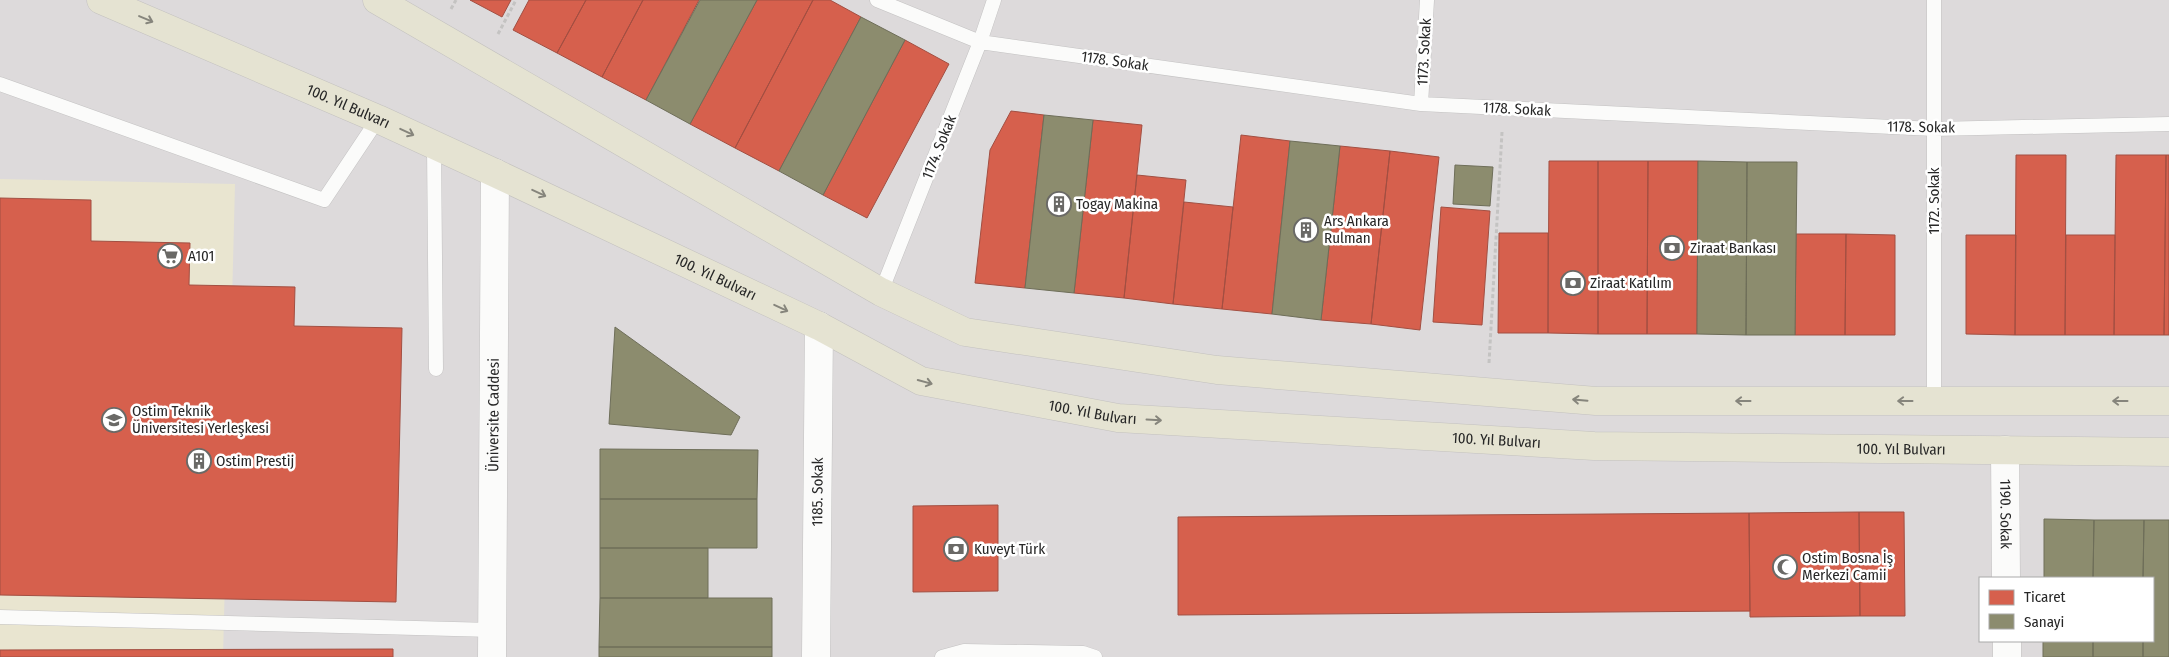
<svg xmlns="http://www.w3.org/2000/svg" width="2169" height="657" font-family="'Fira Sans Condensed',sans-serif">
  <rect width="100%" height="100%" fill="#e6e3dc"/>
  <path fill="#dddadb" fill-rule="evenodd" d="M0,0H2169V657H0ZM1980,578H2153V641H1980Z"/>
  <path fill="#e9e5d0" d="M0,179L235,184L223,657H0Z"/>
  <path fill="#d6604d" stroke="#a24f42" d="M470,0H511L502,17Z
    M529,0H586L557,53L513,30Z
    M586,0H643L602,77L557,53Z
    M643,0H699L646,100L602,77Z
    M757,0H813L735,148L690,124Z
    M813,0H830L861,17L779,171L735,148Z
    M905,40L949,64L867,218L823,195Z
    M1011,111L1044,115L1025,288L975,283L990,150Z
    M1093,120L1142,125L1124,298L1074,293Z
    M1241,135L1290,141L1272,314L1222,309Z
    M1340,146L1390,151L1371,324L1321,320Z
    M1390,151L1439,157L1420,330L1371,324Z
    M2016,155H2066L2065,335H2015Z
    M2116,155H2166L2164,335H2114Z
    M2166,155H2169V335H2164Z
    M1549,161H1598V334L1548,333Z
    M1598,161H1648L1647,334H1598Z
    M1648,161H1698L1697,334H1647Z
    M1137,175L1186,180L1173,304L1124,298Z
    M0,198L91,200V241L190,243L189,285L295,287L294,326L402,328L396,602L0,595Z
    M1184,202L1233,207L1222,309L1173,304Z
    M1441,207L1490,211L1482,325L1433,322Z
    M1499,233H1548V333H1498Z
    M1796,234H1846L1845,335H1795Z
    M1846,234L1895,235V335H1845Z
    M1966,235H2016L2015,335L1966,334Z
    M2066,235H2115L2114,335H2065Z
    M998,505V591L913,592V506Z
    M1859,512L1860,616L1750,617L1749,513Z
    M1859,512H1904L1905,616H1860Z
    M1749,513L1750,611L1178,615V517Z
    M393,649V657H0V650Z"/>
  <path fill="#8c8c6e" stroke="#6e6e59" d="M700,0H757L690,124L646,100Z
    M861,17L905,40L823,195L779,171Z
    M1044,115L1093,120L1074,293L1025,288Z
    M1290,141L1340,146L1321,320L1272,314Z
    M1698,161L1747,162L1746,335L1697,334Z
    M1747,162H1797L1795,335H1746Z
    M1455,165L1493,167L1490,206L1453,204Z
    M615,327L740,417L731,435L609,424Z
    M600,449L758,450L757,499H600Z
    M600,499H757V548H600Z
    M2044,519L2094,520L2093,578H2044Z
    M2094,520H2144L2143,578H2093Z
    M2144,520H2169V657H2143V641H2153V578H2143Z
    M600,548H708V598H600Z
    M600,598H772V647H599Z
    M2043,641H2093V657H2043Z
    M2093,641H2143V657H2093Z
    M599,647H772V657H599Z"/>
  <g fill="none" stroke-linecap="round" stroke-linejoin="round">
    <defs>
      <path id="service" d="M877,0L980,42L1421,104L1934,129L2169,124
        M0,84L324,200L378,119
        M1421,104L1427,0
        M434,145L436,369
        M881,292L980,42L994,0
        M1934,401V0
        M0,617L492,630
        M942,657L964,651L1083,653L1095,657"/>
      <g id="minor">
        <path id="s1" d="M2005,450L2006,578"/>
        <path d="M2007,641V657"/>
        <path id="s2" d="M816,657L819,326"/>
      </g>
      <g id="tertiary">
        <path id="s3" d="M492,657L495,173"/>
      </g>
      <g id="primary">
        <path id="s4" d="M101,0L378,119L495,173L819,326L921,381L1118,418L1594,446L2169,452"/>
        <path d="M377,0L881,292L965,332L1217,370L1596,401H2169"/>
      </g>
    </defs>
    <use href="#service" stroke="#c3c2c2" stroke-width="15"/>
    <use href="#minor" stroke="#c3c2c2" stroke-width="29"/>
    <use href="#tertiary" stroke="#c3c2c2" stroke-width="29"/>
    <use href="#primary" stroke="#c3c1bf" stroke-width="29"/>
    <path stroke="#c4c3c2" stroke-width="3" stroke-dasharray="4 2.5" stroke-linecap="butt" d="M451,9L456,0
      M498,34L516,0
      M1489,363L1502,132"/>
    <use href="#service" stroke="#fbfbfa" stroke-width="14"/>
    <use href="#minor" stroke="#fbfbfa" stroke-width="28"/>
    <use href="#tertiary" stroke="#fbfbfa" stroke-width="28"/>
    <use href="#primary" stroke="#e5e3d2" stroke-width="28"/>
  </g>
  <defs><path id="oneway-shaft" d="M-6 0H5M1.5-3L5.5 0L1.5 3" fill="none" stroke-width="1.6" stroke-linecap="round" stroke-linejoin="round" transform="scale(1.25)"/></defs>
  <g stroke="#86857c">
    <use href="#oneway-shaft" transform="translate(146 19) rotate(23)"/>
    <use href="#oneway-shaft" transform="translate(407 132) rotate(25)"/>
    <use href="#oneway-shaft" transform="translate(539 193) rotate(25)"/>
    <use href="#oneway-shaft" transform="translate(781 308) rotate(25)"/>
    <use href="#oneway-shaft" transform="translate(925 382) rotate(15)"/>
    <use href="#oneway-shaft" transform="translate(1580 400) rotate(-175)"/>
    <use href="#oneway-shaft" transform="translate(1743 401) rotate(180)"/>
    <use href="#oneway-shaft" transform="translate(1905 401) rotate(180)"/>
    <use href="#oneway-shaft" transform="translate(2120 401) rotate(180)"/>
    <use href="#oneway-shaft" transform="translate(1154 420) rotate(3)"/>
  </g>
  <defs>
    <symbol id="building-ring" viewBox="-11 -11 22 22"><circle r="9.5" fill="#fff" stroke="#6a6966" stroke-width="1.5"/><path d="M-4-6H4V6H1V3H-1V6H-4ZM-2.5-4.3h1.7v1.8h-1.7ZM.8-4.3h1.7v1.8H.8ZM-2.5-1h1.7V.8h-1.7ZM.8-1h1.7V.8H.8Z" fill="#6a6966"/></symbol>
    <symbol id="bank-ring" viewBox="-11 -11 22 22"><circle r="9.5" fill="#fff" stroke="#6a6966" stroke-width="1.5"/><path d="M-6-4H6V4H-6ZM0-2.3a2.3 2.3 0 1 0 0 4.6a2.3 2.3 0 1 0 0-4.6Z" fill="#6a6966"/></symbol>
    <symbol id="supermarket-ring" viewBox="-11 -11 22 22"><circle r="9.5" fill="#fff" stroke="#6a6966" stroke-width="1.5"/><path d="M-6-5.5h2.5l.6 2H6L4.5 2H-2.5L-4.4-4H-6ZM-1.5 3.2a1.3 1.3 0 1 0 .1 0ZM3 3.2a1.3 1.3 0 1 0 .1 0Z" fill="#6a6966"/></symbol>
    <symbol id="university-ring" viewBox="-11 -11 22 22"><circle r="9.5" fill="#fff" stroke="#6a6966" stroke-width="1.5"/><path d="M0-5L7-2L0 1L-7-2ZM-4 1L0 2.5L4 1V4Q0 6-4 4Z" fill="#6a6966"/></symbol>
    <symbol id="mosque-ring" viewBox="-11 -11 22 22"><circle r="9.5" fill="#fff" stroke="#6a6966" stroke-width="1.5"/><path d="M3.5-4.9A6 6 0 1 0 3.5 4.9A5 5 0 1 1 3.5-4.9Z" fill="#6a6966"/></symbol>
  </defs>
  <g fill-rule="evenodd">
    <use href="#building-ring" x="1045" y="190" width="28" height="28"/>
    <use href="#building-ring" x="1292" y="216" width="28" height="28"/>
    <use href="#bank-ring" x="1658" y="234" width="28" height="28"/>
    <use href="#supermarket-ring" x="156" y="242" width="28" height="28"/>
    <use href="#bank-ring" x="1559" y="269" width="28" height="28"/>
    <use href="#university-ring" x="100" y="406" width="28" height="28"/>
    <use href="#building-ring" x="185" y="447" width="28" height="28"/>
    <use href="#bank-ring" x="942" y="535" width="28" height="28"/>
    <use href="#mosque-ring" x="1771" y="553" width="28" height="28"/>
  </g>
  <g text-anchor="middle" stroke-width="5" stroke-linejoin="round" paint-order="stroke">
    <g font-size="15" fill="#272727" stroke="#fff">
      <text transform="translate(1424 52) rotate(-87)" y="5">1173. Sokak</text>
      <text transform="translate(1115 61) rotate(8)" y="5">1178. Sokak</text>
      <text dy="5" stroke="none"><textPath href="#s4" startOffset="269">100. Yıl Bulvarı</textPath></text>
      <text transform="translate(1517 109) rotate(3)" y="5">1178. Sokak</text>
      <text transform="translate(1921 127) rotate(1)" y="5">1178. Sokak</text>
      <text transform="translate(939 147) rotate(-68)" y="5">1174. Sokak</text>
      <text transform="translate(1934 201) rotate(-90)" y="5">1172. Sokak</text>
      <text dy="5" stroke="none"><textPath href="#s4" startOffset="674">100. Yıl Bulvarı</textPath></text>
      <text dy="5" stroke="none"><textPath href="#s4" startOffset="1079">100. Yıl Bulvarı</textPath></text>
      <text dy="5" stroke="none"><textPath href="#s3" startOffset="242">Üniversite Caddesi</textPath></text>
      <text dy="5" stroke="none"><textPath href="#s4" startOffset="1484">100. Yıl Bulvarı</textPath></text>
      <text dy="5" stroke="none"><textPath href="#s4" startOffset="1889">100. Yıl Bulvarı</textPath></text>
      <text dy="5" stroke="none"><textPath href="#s2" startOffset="165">1185. Sokak</textPath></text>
      <text dy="5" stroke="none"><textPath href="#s1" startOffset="64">1190. Sokak</textPath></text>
    </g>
    <g font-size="15" fill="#272727" stroke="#fff" text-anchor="start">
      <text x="1076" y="209">Togay Makina</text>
      <text x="1324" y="226">Ars Ankara<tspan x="1324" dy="17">Rulman</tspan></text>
      <text x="1690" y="253">Ziraat Bankası</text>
      <text x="188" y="261">A101</text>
      <text x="1590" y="288">Ziraat Katılım</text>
      <text x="132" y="416">Ostim Teknik<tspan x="132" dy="17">Üniversitesi Yerleşkesi</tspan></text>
      <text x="216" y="466">Ostim Prestij</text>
      <text x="974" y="554">Kuveyt Türk</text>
      <text x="1802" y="563">Ostim Bosna İş<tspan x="1802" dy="17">Merkezi Camii</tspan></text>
    </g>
  </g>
  <rect x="1979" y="577" width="175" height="65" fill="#ffffff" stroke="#a9a9a9"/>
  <rect x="1989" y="590" width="25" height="15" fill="#d6604d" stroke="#a9a9a9"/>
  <text x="2024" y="602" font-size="15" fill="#272727">Ticaret</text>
  <rect x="1989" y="614" width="25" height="15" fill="#8c8c6e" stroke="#a9a9a9"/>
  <text x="2024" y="627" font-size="15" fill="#272727">Sanayi</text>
</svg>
